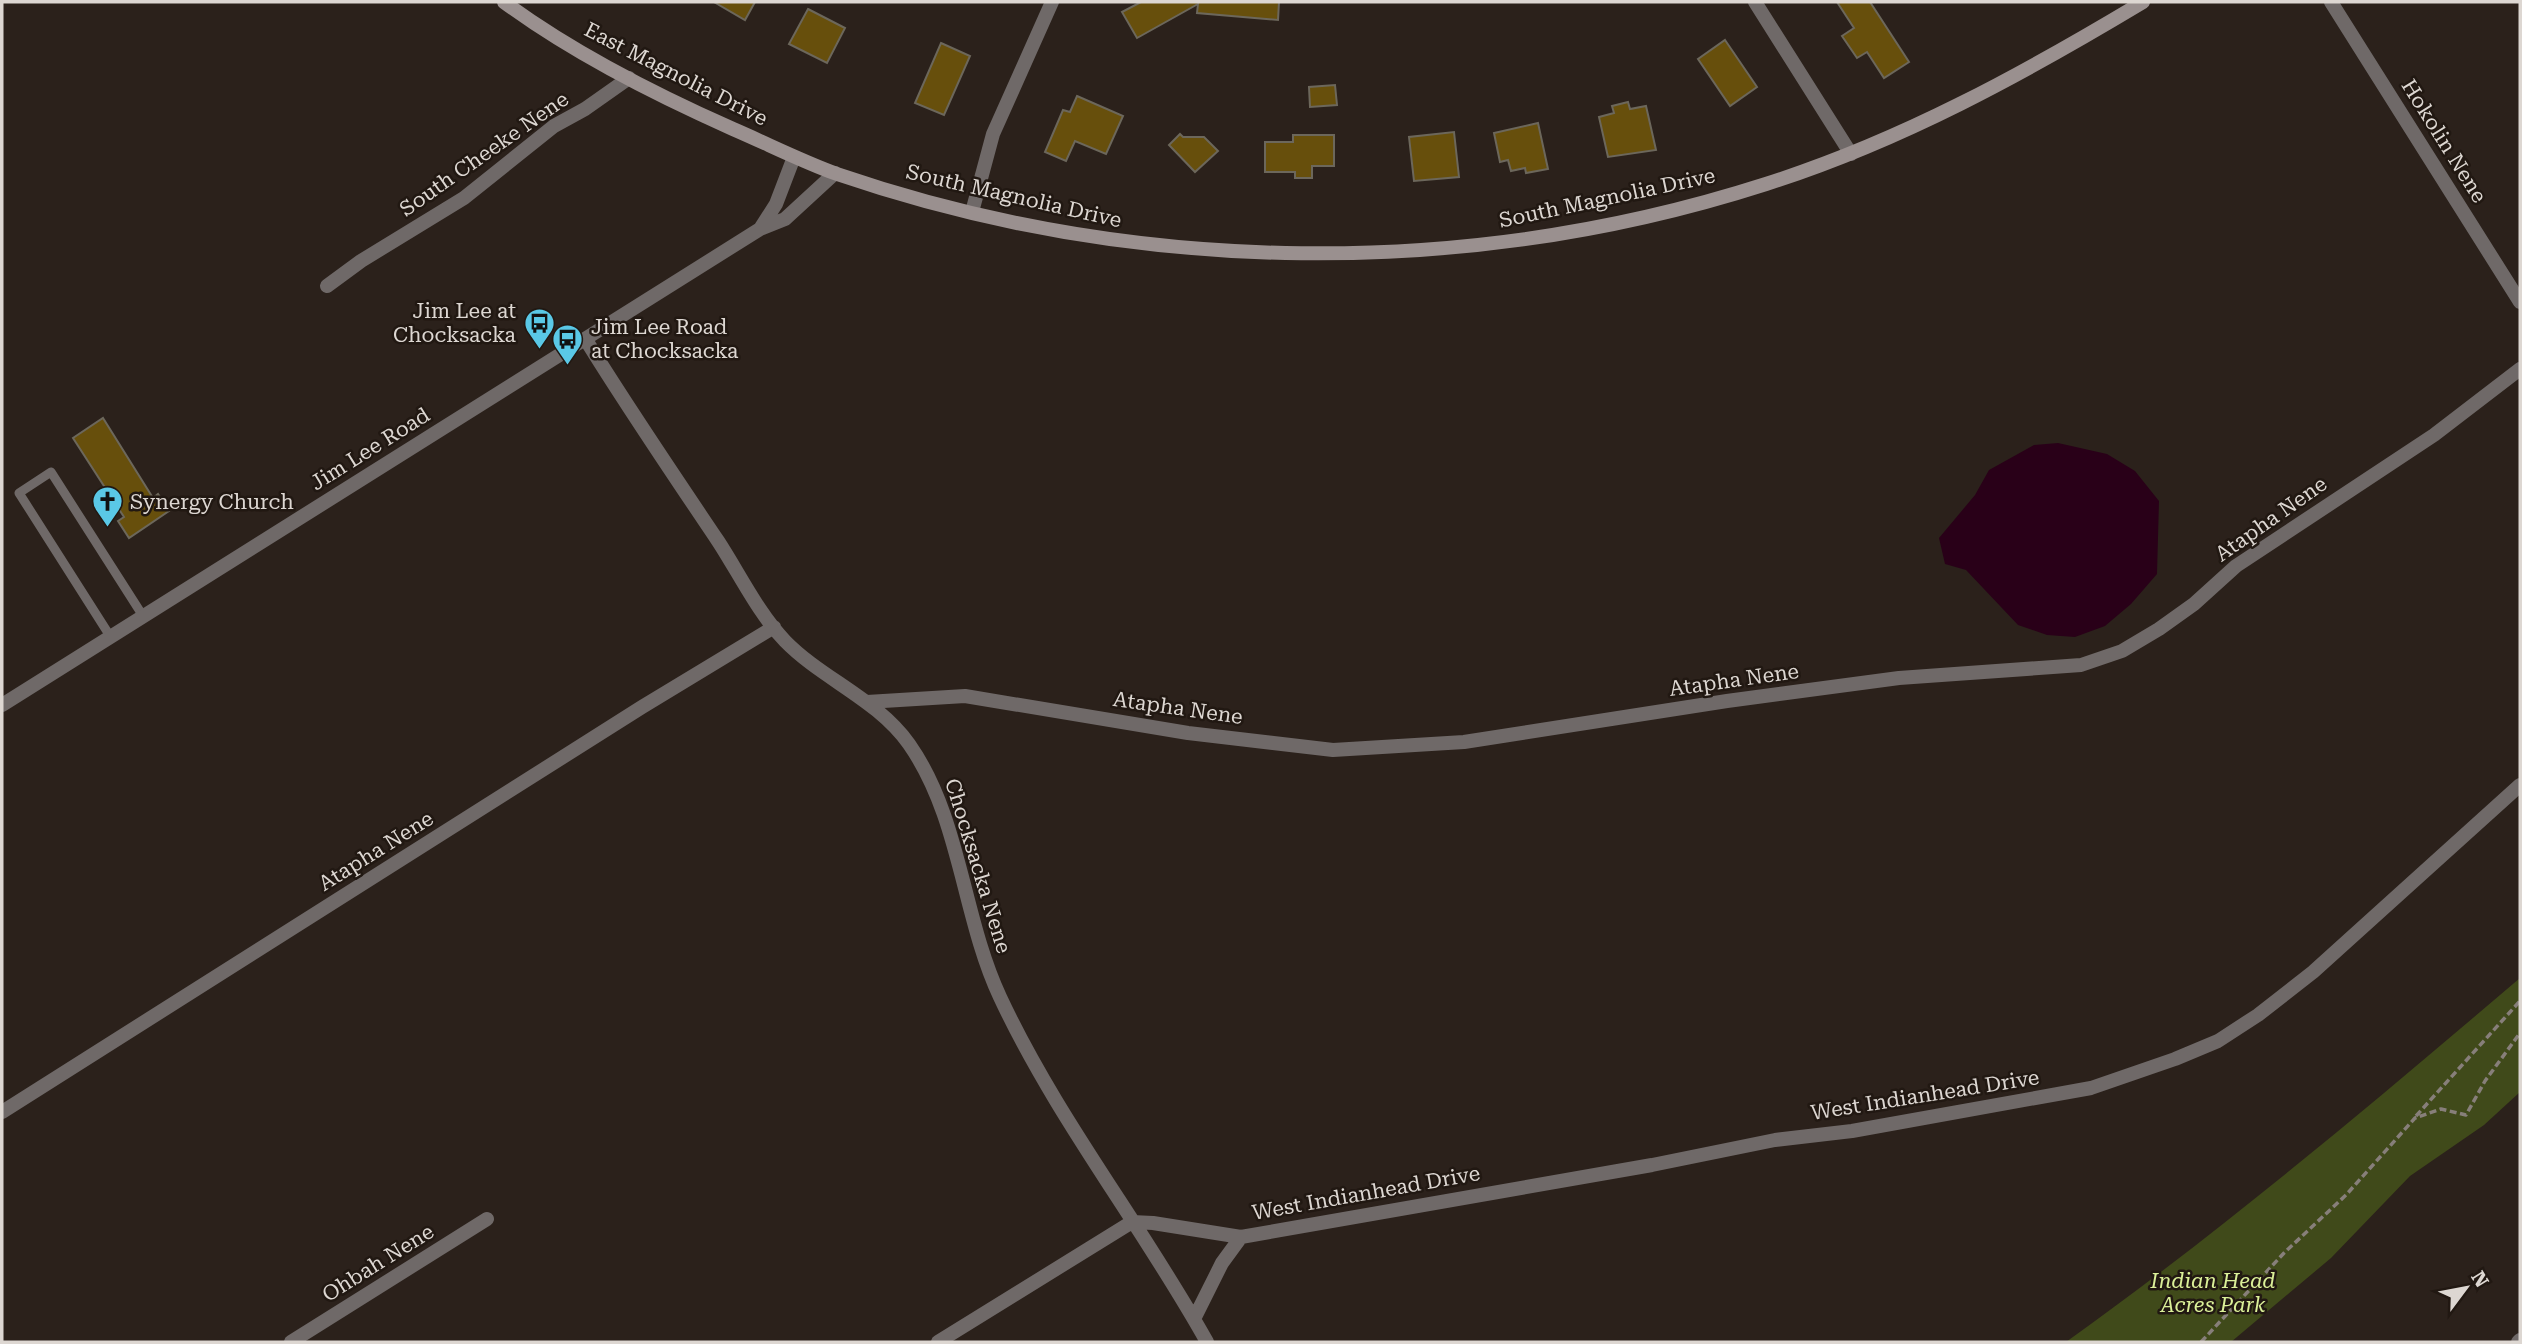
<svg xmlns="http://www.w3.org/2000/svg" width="2522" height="1344" font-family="'Roboto Serif',serif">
  <rect width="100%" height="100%" fill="#2b211b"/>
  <path fill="#404a1a" d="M2520,978V1092L2484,1125L2410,1176L2331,1258L2231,1342H2066C2224,1229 2372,1104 2520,978Z"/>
  <path fill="#290018" d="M2058,443L2107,454L2135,471L2159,501L2157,574L2131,604L2105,626L2075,637L2047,635L2018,625L1966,570L1945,564L1939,538L1975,495L1989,470L2034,445Z"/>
  <path fill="#674f0c" stroke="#6c675b" stroke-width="2" d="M714,2H755L745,20Z
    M1141,2H1279L1278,20L1197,13L1198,4L1137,38L1122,12Z
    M1837,2H1870L1909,62L1884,78L1867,52L1857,58L1842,36L1854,28Z
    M808,9L845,28L827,63L789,44Z
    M1725,40L1757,87L1730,106L1698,59Z
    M941,43L970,56L944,115L915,103Z
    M1335,85L1337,105L1310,107L1309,87Z
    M1077,96L1123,116L1106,154L1075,141L1066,161L1045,152L1063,110L1070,112Z
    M1628,102L1630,109L1646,106L1656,150L1608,157L1599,117L1614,113L1612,106Z
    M1538,123L1548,169L1526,173L1525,168L1511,171L1508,160L1500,162L1494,133Z
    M1454,132L1459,177L1414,181L1409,137Z
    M1180,134L1183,137H1204L1218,151L1195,172L1169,145Z
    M1293,135H1334V166H1312V178H1295V172H1265V142H1293Z
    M103,418L153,498L158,494L169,511L129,538L118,521L124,517L73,438Z"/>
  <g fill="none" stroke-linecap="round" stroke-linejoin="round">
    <path stroke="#877f7a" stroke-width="3.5" stroke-dasharray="7 3.5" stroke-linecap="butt" d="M2416,1116L2520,1001
      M2201,1342L2284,1253L2346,1195L2415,1118L2441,1109L2466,1115L2485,1081L2520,1033"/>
    <path stroke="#6f6968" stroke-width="9" d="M110,636L19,493L51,472L143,616"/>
    <path stroke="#6f6968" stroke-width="14" d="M1755,2L1851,154
      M2331,2L2520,302
      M972,212L993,134L1052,2
      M327,286L361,261L464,198L554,126L585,109L629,78
      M586,340C628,408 673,474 718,541C739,573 758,613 785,641C822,679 877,699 909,744C961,818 962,916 1000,997C1057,1119 1142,1225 1207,1342
      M867,702L965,696L1188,733L1333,750L1464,742L1727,701L1899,678L2081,665L2122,651L2159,629L2194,604L2236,566L2434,435L2520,369
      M2,1112L642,707L774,627
      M1194,1319L1222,1263L1241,1237
      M291,1342L487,1219
      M938,1342L1132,1222L1153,1223L1241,1237L1652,1165L1775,1140L1852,1131L2091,1088L2175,1059L2218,1041L2258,1015L2313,972L2520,785
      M2518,1342L2520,1340"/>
    <path stroke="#6f6968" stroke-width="14" d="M760,229L776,204L794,157
      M2,705L760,229L785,219L835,173"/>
    <path stroke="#9a908f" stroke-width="14" d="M504,2C573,53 654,94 733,129C768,144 801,161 837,174C1135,276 1467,280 1766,184C1901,141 2023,74 2143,2"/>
  </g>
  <defs>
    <symbol id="bus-pin" viewBox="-11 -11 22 30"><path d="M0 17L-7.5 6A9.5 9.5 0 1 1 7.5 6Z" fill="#5ac8e6" stroke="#211812"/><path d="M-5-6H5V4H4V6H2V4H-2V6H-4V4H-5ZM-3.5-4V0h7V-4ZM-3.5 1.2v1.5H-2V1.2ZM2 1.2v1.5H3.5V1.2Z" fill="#111"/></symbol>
    <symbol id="church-pin" viewBox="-11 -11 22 30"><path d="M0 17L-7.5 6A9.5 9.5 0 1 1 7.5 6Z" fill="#5ac8e6" stroke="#211812"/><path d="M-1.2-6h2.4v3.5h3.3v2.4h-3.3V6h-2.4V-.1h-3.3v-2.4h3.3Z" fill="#111"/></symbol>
  </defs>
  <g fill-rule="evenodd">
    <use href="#bus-pin" x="522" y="306" width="35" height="47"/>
    <use href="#bus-pin" x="550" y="322" width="35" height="47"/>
    <use href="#church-pin" x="90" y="484" width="35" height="47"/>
  </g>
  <g text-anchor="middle" stroke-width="5" stroke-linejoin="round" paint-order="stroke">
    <g font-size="21" fill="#ddd7d2" stroke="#211812">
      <text transform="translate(676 74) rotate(27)" y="7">East Magnolia Drive</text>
      <text transform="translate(2444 141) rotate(58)" y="7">Hokolin Nene</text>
      <text transform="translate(484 154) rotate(-35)" y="7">South Cheeke Nene</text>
      <text transform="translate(1014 196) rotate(13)" y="7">South Magnolia Drive</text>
      <text transform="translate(1607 198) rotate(-12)" y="7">South Magnolia Drive</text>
      <text transform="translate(370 449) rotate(-32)" y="7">Jim Lee Road</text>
      <text transform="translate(2271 519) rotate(-35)" y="7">Atapha Nene</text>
      <text transform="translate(1734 680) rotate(-8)" y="7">Atapha Nene</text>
      <text transform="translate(1178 708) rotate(8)" y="7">Atapha Nene</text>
      <text transform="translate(376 851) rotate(-32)" y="7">Atapha Nene</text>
      <text transform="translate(978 866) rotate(73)" y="7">Chocksacka Nene</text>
      <text transform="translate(1925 1095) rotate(-9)" y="7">West Indianhead Drive</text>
      <text transform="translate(1366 1193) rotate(-10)" y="7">West Indianhead Drive</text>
      <text transform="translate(378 1263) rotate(-32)" y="7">Ohbah Nene</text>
    </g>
    <g font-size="21" fill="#ddd7d2" stroke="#211812" text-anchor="start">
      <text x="516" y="318" text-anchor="end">Jim Lee at<tspan x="516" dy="24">Chocksacka</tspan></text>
      <text x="591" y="334">Jim Lee Road<tspan x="591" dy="24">at Chocksacka</tspan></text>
      <text x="130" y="509">Synergy Church</text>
    </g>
    <g font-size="21" font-style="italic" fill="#dbf098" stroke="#211812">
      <text x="2213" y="1288">Indian Head<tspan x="2213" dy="24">Acres Park</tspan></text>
    </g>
  </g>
  <rect width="2522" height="1344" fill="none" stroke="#ddd7d2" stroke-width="7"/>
  <g transform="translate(2466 1288) rotate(58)" stroke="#211812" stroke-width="5" paint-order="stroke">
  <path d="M0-5L12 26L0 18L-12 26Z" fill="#ddd7d2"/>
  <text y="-10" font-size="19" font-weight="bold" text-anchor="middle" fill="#ddd7d2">N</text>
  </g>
</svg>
